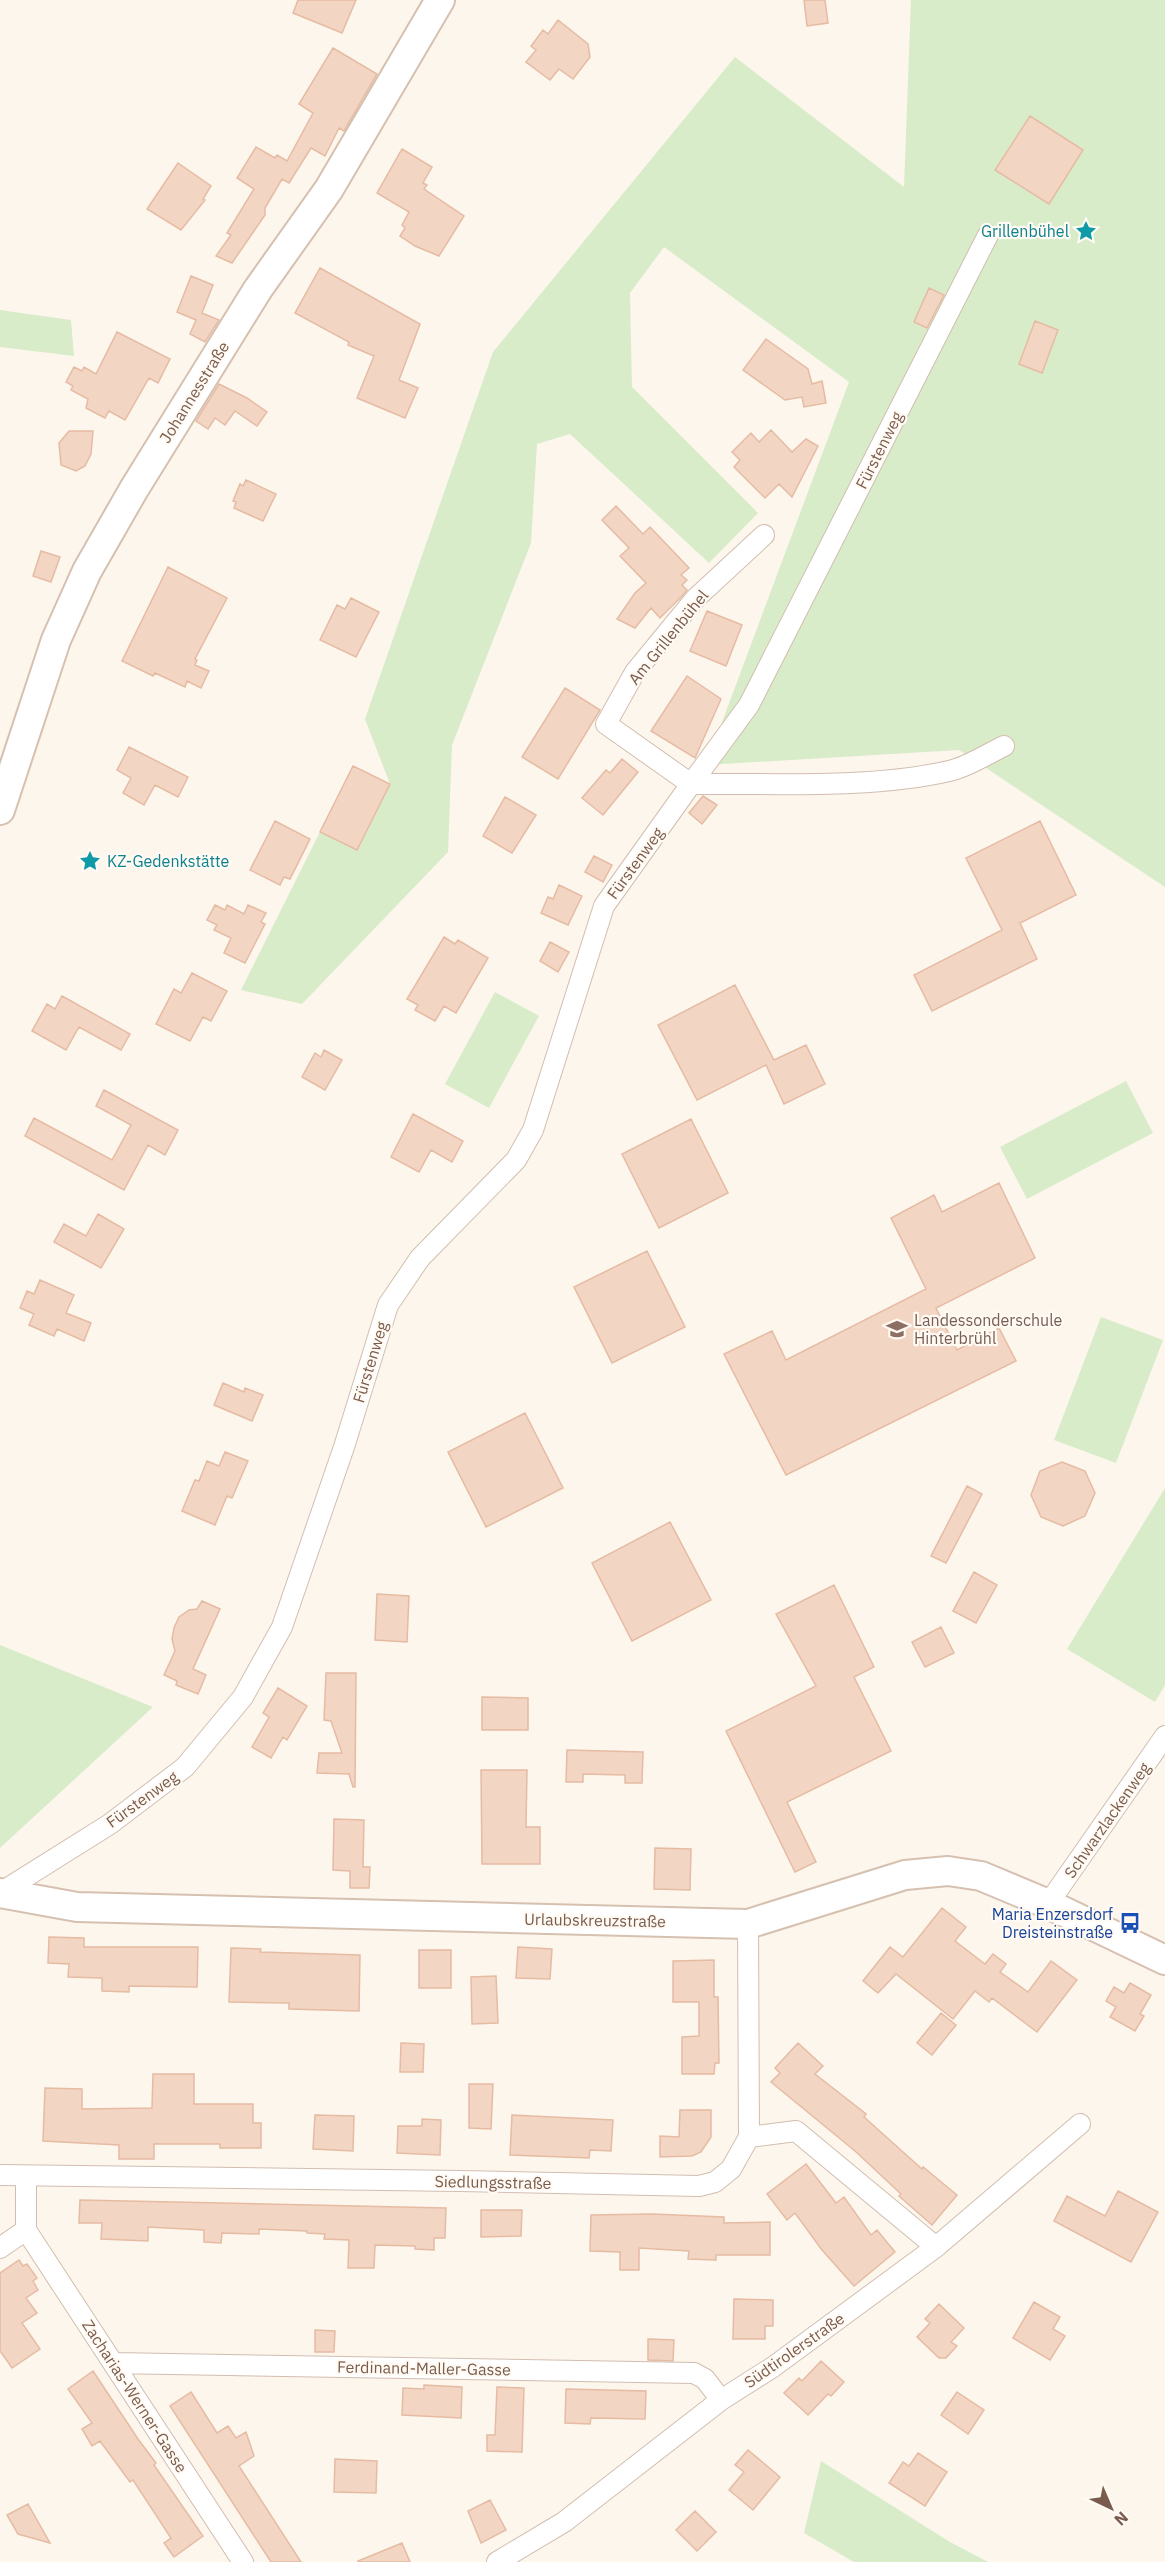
<svg xmlns="http://www.w3.org/2000/svg" width="1165" height="2562" font-family="'IBM Plex Sans',sans-serif">
  <rect width="100%" height="100%" fill="#fdf6ec"/>
  <path fill="#d8ecc9" d="M911,0H1165V887L959,750L706,765L849,382L664,247L630,293L632,387L758,513L709,563L570,434L537,444L531,543L452,745L448,852L302,1004L241,990L320,832L357,850L390,784L365,719L493,352L735,57L904,187Z
    M0,310L71,320L74,356L0,347Z
    M495,992L539,1016L489,1108L445,1084Z
    M1126,1081L1153,1133L1027,1199L1000,1147Z
    M1101,1317L1163,1340L1116,1463L1054,1440Z
    M1165,1488V1685L1155,1702L1067,1649Z
    M0,1645L153,1707L0,1848Z
    M821,2461L950,2542L988,2562H854L804,2533Z"/>
  <path fill="#f3d5c3" stroke="#e6bba3" stroke-width="1.5" d="M298,0H356L342,33L293,13Z
    M804,0H825L828,23L807,26Z
    M558,20L588,44L590,57L573,79L559,69L550,80L526,62L536,50L531,46L543,30L548,34Z
    M333,48L377,74L344,131L339,128L325,156L311,148L289,183L282,179L265,208V215L232,263L216,256L231,235L227,233L254,189L237,178L256,147L275,158L277,155L287,161L313,113L299,104Z
    M1030,116L1083,150L1049,204L995,170Z
    M402,149L432,167L423,183L427,185L424,189L464,216L439,256L415,246L400,236L405,228L402,225L409,212L377,193Z
    M178,163L211,186L203,199L205,200L181,230L147,209Z
    M320,268L420,324L399,380L418,388L405,418L357,398L374,356L348,345L349,342L295,313Z
    M191,276L213,285L202,313L219,320L205,342L190,334L196,320L177,312Z
    M929,288L944,295L927,328L914,322Z
    M1035,321L1058,330L1042,373L1019,364Z
    M117,332L170,359L158,383L149,378L125,420L109,411L105,418L86,408L88,399L71,390L73,386L66,382L74,367L82,371L84,367L96,374Z
    M766,339L808,369L812,384L822,381L826,403L804,407L802,397L785,400L743,370Z
    M219,384L247,398L267,412L257,426L235,411L225,425L215,418L208,429L196,421Z
    M771,430L792,452L806,439L818,446L792,497L779,484L765,498L734,467L740,460L732,452L751,433L759,442Z
    M69,431H93L91,454L85,466L76,471L61,465L59,443Z
    M246,480L276,494L263,521L234,508L236,502L233,501L240,484L243,486Z
    M616,506L643,534L650,527L689,568L681,575L687,580L682,585L687,590L682,596L660,618L651,608L635,628L617,619L635,593L646,583L620,556L629,548L602,520Z
    M41,551L60,557L51,582L33,576Z
    M168,567L227,598L195,659L197,660L195,665L209,671L201,688L187,681L185,687L155,673L153,676L122,661Z
    M351,598L379,612L356,657L320,640L337,605L345,609Z
    M707,611L742,625L726,666L690,651Z
    M687,676L721,699L695,758L651,731Z
    M565,688L600,710L558,779L522,757Z
    M129,747L188,777L178,797L155,785L144,805L123,793L131,778L117,770Z
    M622,759L638,772L603,815L582,798L606,770L610,773Z
    M353,766L390,784L357,850L320,832Z
    M703,796L717,805L702,824L689,813Z
    M505,797L536,815L512,853L483,836Z
    M275,821L310,839L290,879L284,877L280,885L250,870Z
    M1040,821L1076,895L1020,923L1037,959L932,1011L914,975L1002,930L966,858Z
    M594,856L612,865L603,882L585,872Z
    M559,885L582,896L568,925L541,913L548,897L553,899Z
    M215,905L225,910L227,905L244,914L248,905L266,913L261,922L265,924L245,963L224,953L231,938L214,930L217,925L207,920Z
    M444,937L455,944L458,940L488,958L456,1013L444,1006L435,1021L415,1010L418,1005L407,999Z
    M550,942L569,952L558,972L540,961Z
    M192,973L227,991L211,1021L203,1017L190,1041L156,1024L174,989L181,993Z
    M735,985L774,1060L806,1045L825,1084L784,1104L766,1065L697,1100L658,1025Z
    M62,996L130,1034L121,1050L79,1027L66,1050L32,1031L47,1004L55,1009Z
    M324,1050L342,1060L325,1090L302,1077L315,1053L321,1057Z
    M104,1090L178,1130L165,1155L148,1145L124,1190L25,1136L34,1118L112,1160L131,1125L96,1106Z
    M413,1114L463,1141L452,1162L431,1150L419,1172L391,1157Z
    M691,1119L728,1193L659,1228L622,1154Z
    M999,1183L1035,1258L936,1308L957,1350L999,1328L1016,1361L786,1475L724,1354L772,1331L786,1360L926,1289L891,1218L934,1195L942,1212Z
    M98,1214L124,1229L101,1268L54,1242L64,1224L86,1236Z
    M647,1251L685,1327L612,1363L574,1287Z
    M40,1280L74,1295L66,1313L91,1323L84,1341L57,1329L54,1336L29,1325L34,1314L20,1308L27,1291L34,1294Z
    M223,1383L244,1392L245,1388L263,1395L252,1421L214,1405Z
    M525,1413L563,1488L486,1527L448,1452Z
    M225,1452L248,1461L232,1498L227,1496L215,1525L182,1511L195,1480L199,1481L207,1461L219,1466Z
    M1062,1462L1085,1471L1095,1493L1085,1516L1063,1526L1041,1517L1031,1495L1040,1471Z
    M967,1486L982,1494L946,1563L931,1556Z
    M670,1522L711,1600L632,1641L592,1563Z
    M974,1572L997,1585L976,1623L953,1611Z
    M834,1585L874,1667L854,1677L891,1751L787,1802L816,1862L795,1872L726,1731L816,1686L776,1614Z
    M377,1594L409,1596L407,1642L375,1640Z
    M202,1601L220,1609L193,1669L206,1675L198,1694L176,1685L177,1681L164,1675L175,1651L172,1639L174,1628L179,1617L189,1610L197,1609Z
    M941,1627L954,1653L925,1667L912,1642Z
    M326,1673H356L355,1787H353L349,1774L317,1773L319,1753H342L331,1721L324,1720Z
    M278,1688L307,1706L287,1740L283,1737L271,1758L252,1747L269,1717L263,1713Z
    M482,1697L528,1698V1730H482Z
    M567,1750L643,1752L642,1783H625V1775L583,1774V1782H566Z
    M481,1770H527L526,1827H540V1864H482Z
    M334,1819L364,1820L363,1867H370L369,1888H350V1871L333,1870Z
    M655,1848L691,1849L690,1890L654,1889Z
    M942,1908L966,1927L955,1941L985,1964L993,1954L1006,1964L1000,1972L1028,1992L1051,1961L1077,1980L1037,2032L992,1998L989,2002L975,1991L953,2019L896,1974L878,1993L863,1981L890,1947L903,1957Z
    M49,1937L84,1938V1947H198L197,1987L129,1986V1992L102,1991V1978L68,1977L69,1964L48,1963Z
    M518,1947L552,1949L550,1979L516,1978Z
    M231,1948L261,1949L260,1952L360,1955L359,2011L289,2009V2003L229,2002Z
    M419,1950H451V1988H419Z
    M714,1960V1997H718L719,2063H715L714,2074H682V2037L699,2036V2002H673V1961Z
    M496,1976L498,2023L472,2024L471,1977Z
    M1130,1983L1151,1995L1140,2014L1144,2016L1135,2031L1110,2017L1116,2007L1106,2001L1114,1987L1124,1993Z
    M941,2013L956,2025L932,2055L917,2043Z
    M401,2043L424,2044L423,2072H400Z
    M798,2043L823,2066L815,2074L866,2114L864,2117L922,2169L923,2167L957,2195L932,2225L899,2196L901,2194L855,2151L771,2082L780,2073L775,2068Z
    M153,2074H194V2104H253V2123H261V2148H220V2144H154V2159H119V2145L43,2141L45,2088L82,2089V2109L152,2108Z
    M469,2084H493L491,2129L469,2128Z
    M680,2110H711V2137L701,2152L692,2156L660,2157V2136L679,2137Z
    M315,2115L354,2116L353,2151L313,2149Z
    M512,2115L613,2120L611,2151L590,2150L589,2158L510,2155Z
    M422,2119L441,2120L440,2155L397,2153L398,2126H422Z
    M806,2164L836,2203L844,2197L871,2235L877,2230L895,2252L854,2286L822,2250L795,2213L787,2220L767,2194Z
    M1118,2191L1158,2212L1131,2262L1054,2221L1067,2196L1105,2216Z
    M80,2200L446,2208L445,2238H434V2250L415,2249V2246L375,2245L374,2268H348L349,2240L324,2239L325,2234L307,2233V2231L259,2229V2234L222,2233L221,2243L204,2242V2230L148,2227V2241L101,2239L102,2223H79Z
    M481,2210H522L521,2236L481,2237Z
    M652,2214L724,2217V2223L770,2222V2255H716V2260L688,2259L689,2251L639,2248V2270H620V2252L590,2251L591,2215Z
    M19,2260L23,2266L27,2264L37,2278L33,2281L38,2290L26,2298L37,2313L22,2323L40,2349L12,2368L0,2351V2273Z
    M734,2299L773,2300V2326H765V2339H733Z
    M1034,2302L1060,2317L1053,2329L1065,2336L1050,2360L1013,2338Z
    M939,2304L964,2328L951,2342L957,2346L946,2358H939L917,2337L930,2323L925,2319Z
    M315,2330L335,2331L334,2352H315Z
    M648,2339L674,2340L673,2361L648,2360Z
    M821,2361L844,2382L831,2396L828,2394L808,2415L784,2393L799,2378L802,2381Z
    M93,2371L138,2439L156,2463L154,2465L203,2536L174,2557L164,2543L171,2538L133,2480L130,2482L100,2441L92,2446L82,2429L92,2423L68,2389Z
    M424,2385L462,2387L461,2418L402,2415L403,2388L424,2389Z
    M497,2387L524,2388L522,2452L487,2451V2435H495Z
    M566,2389L646,2391L645,2419L591,2418L590,2424L565,2423Z
    M191,2392L217,2433L228,2426L236,2438L246,2432L254,2456L239,2466L301,2562H271L170,2406Z
    M957,2392L984,2410L968,2434L941,2415Z
    M748,2450L780,2477L753,2510L729,2490L744,2472L735,2465Z
    M918,2453L947,2472L925,2506L889,2483L903,2462L909,2466Z
    M335,2459L377,2461L376,2493L334,2492Z
    M490,2500L506,2530L481,2543L468,2511Z
    M28,2504L50,2543L18,2534L7,2515Z
    M695,2511L716,2532L697,2551L676,2530Z
    M402,2543L410,2562H358V2561Z"/>
  <g fill="none" stroke-linecap="round" stroke-linejoin="round">
    <defs>
      <path id="street" d="M764,535L695,599L635,672L606,724L691,784L749,705L988,235
        M0,1893L110,1824L185,1767L243,1697L282,1627L344,1447L388,1305L420,1258L516,1160L533,1130L604,906L691,784C772,783 871,789 949,771C968,767 987,754 1004,746
        M1048,1904L1165,1736
        M749,2137L796,2131L936,2247
        M0,2175L459,2181L699,2186L715,2182L731,2169L749,2137L748,1924
        M26,2176V2230L243,2562
        M0,2248L26,2230
        M114,2363L694,2373L705,2379L721,2400
        M497,2562L564,2522L721,2400L773,2367L936,2247L1080,2124"/>
      <path id="secondary" d="M0,810L56,640L87,571L134,489L258,289L329,189L440,0
        M0,1893L77,1907L748,1924L905,1875L948,1871L981,1876L1048,1904L1165,1960"/>
    </defs>
    <use href="#street" stroke="#d1beb0" stroke-width="22"/>
    <use href="#secondary" stroke="#d6c0b0" stroke-width="32"/>
    <use href="#street" stroke="#fff" stroke-width="20"/>
    <use href="#secondary" stroke="#fff" stroke-width="28"/>
  </g>
  <defs>
    <symbol id="sight-bare" viewBox="-9 -9 18 18"><path d="M0-6L1.8-2.2L6-1.7L2.9 1.2L3.7 5.4L0 3.3L-3.7 5.4L-2.9 1.2L-6-1.7L-1.8-2.2Z" fill="#0f9aa8" stroke="#fffaf3" stroke-width="2.5" paint-order="stroke"/></symbol>
    <symbol id="school-bare" viewBox="-9 -9 18 18"><path d="M0-5L7-2L0 1L-7-2ZM-4 1L0 2.5L4 1V4Q0 6-4 4Z" fill="#8d6e63" stroke="#fffaf3" stroke-width="2.5" paint-order="stroke"/></symbol>
    <symbol id="bus-bare" viewBox="-9 -9 18 18"><path d="M-5-6H5V4H4V6H2V4H-2V6H-4V4H-5ZM-3.5-4V0h7V-4ZM-3.5 1.2v1.5H-2V1.2ZM2 1.2v1.5H3.5V1.2Z" fill="#1a4fb4" stroke="#fffaf3" stroke-width="2.5" paint-order="stroke"/></symbol>
  </defs>
  <g fill-rule="evenodd">
    <use href="#sight-bare" x="1071" y="216" width="30" height="30"/>
    <use href="#sight-bare" x="75" y="846" width="30" height="30"/>
    <use href="#school-bare" x="882" y="1314" width="30" height="30"/>
    <use href="#bus-bare" x="1115" y="1908" width="30" height="30"/>
  </g>
  <g text-anchor="middle" stroke-width="4.5" stroke-linejoin="round" paint-order="stroke">
    <g font-size="16" fill="#0d838f" stroke="#fffaf3" text-anchor="end">
      <text x="1069" y="237">Grillenbühel</text>
      <text x="107" y="867" text-anchor="start">KZ-Gedenkstätte</text>
    </g>
    <g font-size="16" fill="#7a5c4d" stroke="#fffaf3">
      <text transform="translate(194 392) rotate(-58)" y="6">Johannesstraße</text>
      <text transform="translate(879 450) rotate(-63)" y="6">Fürstenweg</text>
      <text transform="translate(668 637) rotate(-51)" y="6">Am Grillenbühel</text>
      <text transform="translate(635 863) rotate(-54)" y="6">Fürstenweg</text>
      <text transform="translate(370 1362) rotate(-73)" y="6">Fürstenweg</text>
      <text transform="translate(142 1799) rotate(-36)" y="6">Fürstenweg</text>
      <text transform="translate(1107 1820) rotate(-55)" y="6">Schwarzlackenweg</text>
      <text transform="translate(595 1920) rotate(1)" y="6">Urlaubskreuzstraße</text>
      <text transform="translate(493 2182) rotate(1)" y="6">Siedlungsstraße</text>
      <text transform="translate(794 2350) rotate(-35)" y="6">Südtirolerstraße</text>
      <text transform="translate(424 2368) rotate(1)" y="6">Ferdinand-Maller-Gasse</text>
      <text transform="translate(135 2396) rotate(57)" y="6">Zacharias-Werner-Gasse</text>
    </g>
    <g font-size="16" fill="#785e54" stroke="#fffaf3" text-anchor="start">
      <text x="914" y="1326">Landessonderschule<tspan x="914" dy="18">Hinterbrühl</tspan></text>
    </g>
    <g font-size="16" fill="#164399" stroke="#fffaf3" text-anchor="end">
      <text x="1113" y="1920">Maria Enzersdorf<tspan x="1113" dy="18">Dreisteinstraße</tspan></text>
    </g>
  </g>
  <g transform="translate(1111 2508) rotate(136)" stroke="#fffaf3" stroke-width="4.5" paint-order="stroke">
  <path d="M0-4.5L10 22L0 15L-10 22Z" fill="#7a5c4d"/>
  <text y="-9" font-size="16" font-weight="bold" text-anchor="middle" fill="#7a5c4d">N</text>
  </g>
</svg>
